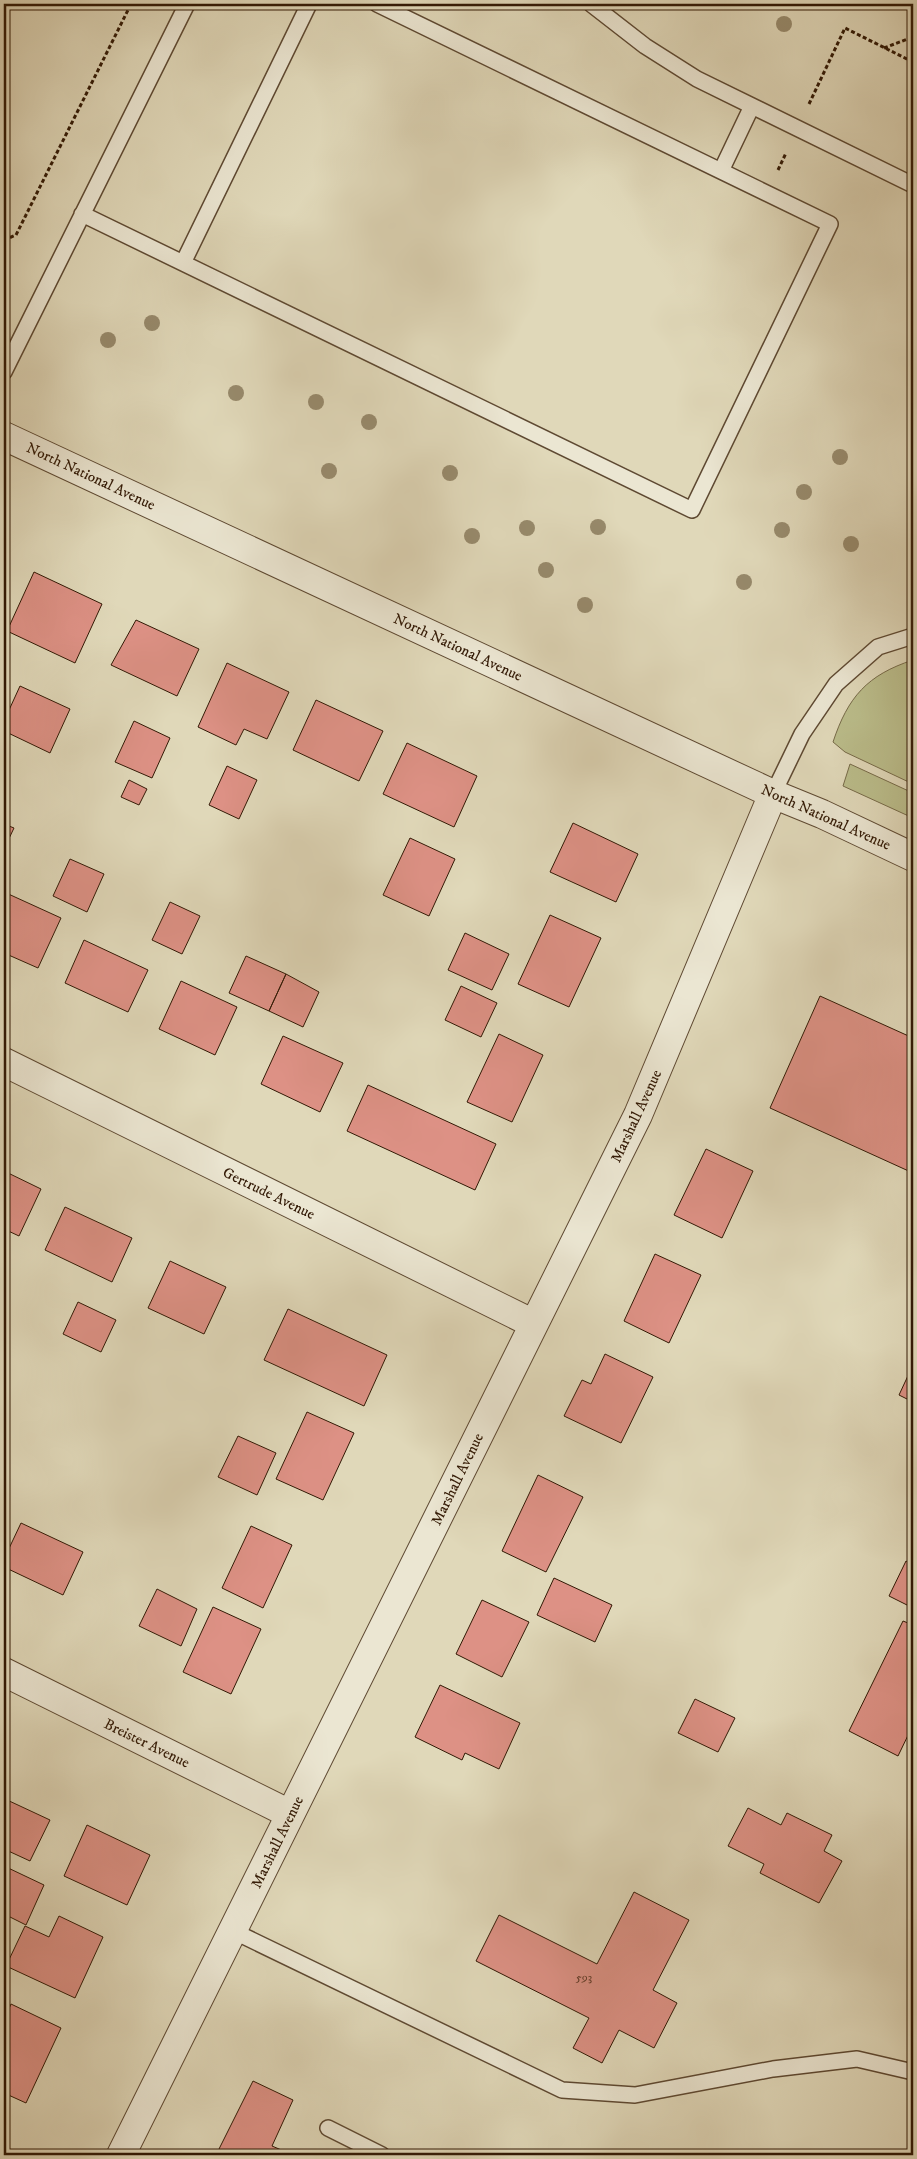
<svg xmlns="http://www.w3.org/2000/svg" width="917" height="2159" font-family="'IM FELL DW Pica',serif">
  <rect width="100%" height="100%" fill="#e0d8b9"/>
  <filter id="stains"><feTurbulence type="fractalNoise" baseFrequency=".004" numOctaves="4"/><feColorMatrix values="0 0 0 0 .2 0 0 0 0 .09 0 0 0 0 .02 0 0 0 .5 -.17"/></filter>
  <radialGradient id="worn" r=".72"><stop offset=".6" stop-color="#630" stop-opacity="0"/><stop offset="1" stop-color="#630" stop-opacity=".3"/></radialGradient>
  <path fill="#babc8a" stroke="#766a48" d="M913,660V784L845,752L833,742C848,697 867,675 913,660Z
    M850,764L913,793V818L843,786Z"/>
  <path fill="#dd9185" stroke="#321905" d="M34,572L102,604L75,663L7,631Z
    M136,620L199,649L177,696L111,665Z
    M227,663L289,692L267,739L244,729L236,745L198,727Z
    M20,686L70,709L50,753L4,731V721Z
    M316,700L383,731L359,781L293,750Z
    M134,721L170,738L152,778L115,762Z
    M407,743L477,776L454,827L383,794Z
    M227,766L257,780L239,819L209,805Z
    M129,780L147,789L139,805L121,797Z
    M573,823L638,854L616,902L550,872Z
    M4,824L14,828L4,849Z
    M410,838L455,859L429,916L383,895Z
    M70,859L104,874L87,912L53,896Z
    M4,892L61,918L38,968L4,953Z
    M170,902L200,916L182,954L152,940Z
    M550,915L601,938L569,1007L518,984Z
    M465,933L509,954L492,990L448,970Z
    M84,940L148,970L128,1012L65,983Z
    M246,956L286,974L269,1011L229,993Z
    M286,974L319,992L303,1027L269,1011Z
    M181,981L237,1007L215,1055L159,1029Z
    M461,986L497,1003L481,1037L445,1020Z
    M820,996L913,1038V1173L770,1108Z
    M499,1034L543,1055L512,1122L467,1102Z
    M283,1036L343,1063L320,1112L261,1084Z
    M368,1085L496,1144L475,1190L347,1131Z
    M706,1149L753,1171L722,1238L674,1215Z
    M4,1171L41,1189L19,1236L4,1229Z
    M65,1207L132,1238L112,1282L45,1250Z
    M655,1254L701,1275L669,1343L624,1321Z
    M170,1261L226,1287L204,1334L148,1308Z
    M78,1302L116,1320L101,1352L63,1334Z
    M288,1309L387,1355L364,1406L264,1360Z
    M605,1354L653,1377L621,1443L564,1416L582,1380L591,1384Z
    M913,1365V1402L899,1395Z
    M307,1412L354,1433L323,1500L276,1479Z
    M238,1436L276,1453L257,1495L218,1477Z
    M538,1475L583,1497L546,1572L502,1551Z
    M21,1523L83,1552L63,1595L4,1567V1559Z
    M251,1526L292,1545L263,1608L222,1588Z
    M906,1561L913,1565V1608L889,1596Z
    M554,1578L612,1605L595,1642L537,1615Z
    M157,1589L197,1609L181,1646L139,1626Z
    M482,1600L529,1622L502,1677L456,1654Z
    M213,1607L261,1629L231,1694L183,1672Z
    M903,1621L913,1625V1725L898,1756L849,1731Z
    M440,1685L520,1723L499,1769L465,1753L462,1760L415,1737Z
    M695,1699L735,1718L718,1752L678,1733Z
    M5,1799L50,1820L30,1861L4,1849Z
    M748,1808L781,1825L787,1813L832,1835L824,1851L842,1861L819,1903L760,1873L764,1864L728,1846Z
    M87,1825L150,1855L127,1905L64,1876Z
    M4,1866L44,1885L26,1925L4,1914Z
    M634,1892L689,1920L653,1990L677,2003L654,2048L619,2030L602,2063L573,2048L589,2018L476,1961L499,1915L597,1964Z
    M59,1916L103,1937L75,1998L6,1966L25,1926L49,1937Z
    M11,2004L61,2028L26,2103L4,2093V2020Z
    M253,2081L293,2100L272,2146L293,2155H216Z"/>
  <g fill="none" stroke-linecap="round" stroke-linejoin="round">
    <defs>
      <path id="service" d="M591,4L645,46L697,79L913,185
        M721,171L752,106
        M82,214L692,510L830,224L377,4
        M183,263L309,4
        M4,372L187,4
        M773,794L802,734L836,684L878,647L913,636
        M233,1931L562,2090L635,2095L773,2069L857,2059L913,2072
        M328,2128L382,2155"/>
      <path id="minor" d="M4,1062L534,1324
        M4,1672L290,1814
        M121,2155L638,1115L773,794"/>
      <path id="tertiary" d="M4,436L773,794L822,814L913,857"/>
    </defs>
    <use href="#service" stroke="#5e4932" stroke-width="18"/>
    <use href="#minor" stroke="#5e4932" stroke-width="30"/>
    <use href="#tertiary" stroke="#5e4932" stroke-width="30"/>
    <path stroke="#321905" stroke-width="3" stroke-dasharray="4 2.5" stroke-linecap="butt" d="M884,48L913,37
      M809,104L845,28L913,62
      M778,170L786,153
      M4,240L16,235L131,4"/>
    <use href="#service" stroke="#ebe6d2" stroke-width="15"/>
    <use href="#minor" stroke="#ebe6d2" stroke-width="28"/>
    <use href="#tertiary" stroke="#ebe6d2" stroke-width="28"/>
  </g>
  <g fill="#978a6c">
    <circle cx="784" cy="24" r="8"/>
    <circle cx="152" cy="323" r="8"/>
    <circle cx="108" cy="340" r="8"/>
    <circle cx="236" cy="393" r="8"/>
    <circle cx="316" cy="402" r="8"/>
    <circle cx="369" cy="422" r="8"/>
    <circle cx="840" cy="457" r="8"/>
    <circle cx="329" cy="471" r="8"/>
    <circle cx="450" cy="473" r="8"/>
    <circle cx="804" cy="492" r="8"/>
    <circle cx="598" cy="527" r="8"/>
    <circle cx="527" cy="528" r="8"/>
    <circle cx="782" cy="530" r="8"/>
    <circle cx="472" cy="536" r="8"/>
    <circle cx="851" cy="544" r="8"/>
    <circle cx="546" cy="570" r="8"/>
    <circle cx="744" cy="582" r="8"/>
    <circle cx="585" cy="605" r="8"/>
  </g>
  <g text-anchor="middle" stroke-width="4.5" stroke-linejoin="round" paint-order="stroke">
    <g font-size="12" fill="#5d3725">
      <text x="584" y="1981">593</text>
    </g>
    <g font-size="15" fill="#321905" stroke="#ebe6d2">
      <text transform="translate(91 476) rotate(25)" y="5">North National Avenue</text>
      <text transform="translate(458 647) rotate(25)" y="5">North National Avenue</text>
      <text transform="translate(826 817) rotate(24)" y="5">North National Avenue</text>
      <text transform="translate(636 1116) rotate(-65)" y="5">Marshall Avenue</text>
      <text transform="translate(269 1193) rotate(26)" y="5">Gertrude Avenue</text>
      <text transform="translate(457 1479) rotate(-64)" y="5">Marshall Avenue</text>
      <text transform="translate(147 1743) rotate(26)" y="5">Breister Avenue</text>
      <text transform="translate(277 1842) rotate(-64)" y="5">Marshall Avenue</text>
    </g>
  </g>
  <rect width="917" height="2159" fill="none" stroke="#e0d8b9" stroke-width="20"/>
  <rect x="5" y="5" width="907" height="2149" fill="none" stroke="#321905" stroke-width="2.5"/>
  <rect x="10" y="10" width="897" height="2139" fill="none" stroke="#321905"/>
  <rect width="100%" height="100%" filter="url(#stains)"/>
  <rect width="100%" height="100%" fill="url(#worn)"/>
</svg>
